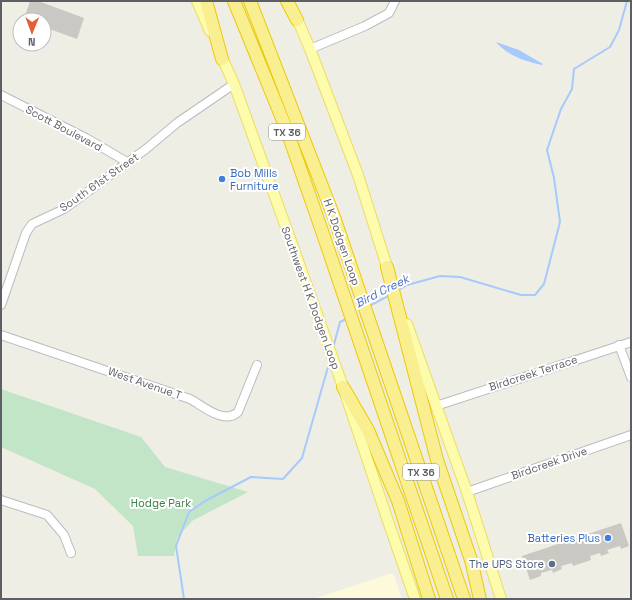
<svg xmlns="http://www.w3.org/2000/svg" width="632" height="600" font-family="'Space Grotesk',sans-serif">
  <rect width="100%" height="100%" fill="#efeee5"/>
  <path fill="#fdfadc" d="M393,573L402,599H313Z"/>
  <path fill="#c2e5c8" d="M1,389L141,437L165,467L248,492L192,521L177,538L174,556H138L133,526L95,489L1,447Z"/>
  <path fill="#a7cafc" d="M496,42L519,50L543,64L542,65C525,61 508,56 496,42Z"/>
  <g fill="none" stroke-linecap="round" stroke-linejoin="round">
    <path stroke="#a7cafc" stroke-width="2" d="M397,291L407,285L440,276L460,277L521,295H535L544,284L560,222L554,178L547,150L561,109L572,89L574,69L610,47L619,30L627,1
      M369,306L390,295
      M333,348L340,322L348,318
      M184,599L176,546L189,512L205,501L251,477L283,479L302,458L330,360"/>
  </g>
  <path fill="#cac8c2" d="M30,1H38L84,18L77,39L44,27V20L24,19Z
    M621,523L629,546L621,549L620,546L607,550L609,553L601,556L600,553L590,556L591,560L573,566L572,563L561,566L562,569L553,573L552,570L541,573V576L530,580L522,556Z"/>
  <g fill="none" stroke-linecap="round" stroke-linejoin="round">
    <defs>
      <path id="minor" d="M310,49L365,26L389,13L395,1
        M1,95L86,138L127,162
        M1,305L26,233L32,224L64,209L146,149L177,123L234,84
        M1,335L190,399C203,406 224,425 238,412L257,365
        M619,345L631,377
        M436,406L631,342
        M467,492L631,435
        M1,500L47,515L64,535L71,553"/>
      <path id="major" d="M197,1L210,31
        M295,14L310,49L358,175L389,273
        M220,53L234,84L291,241L343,387L389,524L415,599
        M407,324L467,492L501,599"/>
      <path id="highway" d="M206,1L222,59
        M234,1L286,128L323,234L447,599
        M250,1L334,217L464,599
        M287,1L297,20
        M387,267L437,460L471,560L480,599
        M343,387L368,430L398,501L429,599"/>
    </defs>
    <use href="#minor" stroke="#babbc0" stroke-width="10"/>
    <use href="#major" stroke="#eddc60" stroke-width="12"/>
    <use href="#highway" stroke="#ecc908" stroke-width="14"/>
    <use href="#minor" stroke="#fff" stroke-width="8"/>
    <use href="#major" stroke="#fcfcac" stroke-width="10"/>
    <use href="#highway" stroke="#f9ef91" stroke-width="12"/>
  </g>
  <g fill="#3f7fe0" stroke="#fff" stroke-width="1.5">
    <circle cx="222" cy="179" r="4"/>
    <circle cx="608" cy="538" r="4"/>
  </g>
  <circle fill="#5c6f8a" stroke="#fff" stroke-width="1.5" cx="552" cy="564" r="4"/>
  <g text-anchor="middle" stroke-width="4" stroke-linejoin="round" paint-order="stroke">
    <g fill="#fff" stroke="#8e8f93" stroke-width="1">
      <rect x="269" y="124" width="36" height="16" rx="3"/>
      <rect x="403" y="464" width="36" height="16" rx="3"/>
    </g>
    <g font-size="10" font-weight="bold" fill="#5d5f65">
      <text x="287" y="136">TX 36</text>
      <text x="421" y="476">TX 36</text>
    </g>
    <g font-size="11" fill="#5d5f65" stroke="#fff">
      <text transform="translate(64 128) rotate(28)" y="4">Scott Boulevard</text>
      <text transform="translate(99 182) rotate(-35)" y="4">South 61st Street</text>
      <text transform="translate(342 242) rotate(71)" y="4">H K Dodgen Loop</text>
      <text transform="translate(311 298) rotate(70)" y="4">Southwest H K Dodgen Loop</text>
      <text transform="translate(533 373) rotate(-18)" y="4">Birdcreek Terrace</text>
      <text transform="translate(145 383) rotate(19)" y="4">West Avenue T</text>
      <text transform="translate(549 463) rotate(-19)" y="4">Birdcreek Drive</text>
    </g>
    <g font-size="11" fill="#366cbe" stroke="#fff" text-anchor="start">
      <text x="230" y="177">Bob Mills<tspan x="230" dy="13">Furniture</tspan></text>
      <text x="600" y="542" text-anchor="end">Batteries Plus</text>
    </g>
    <g font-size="11" fill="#378146" stroke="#fff">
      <text x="161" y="507">Hodge Park</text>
    </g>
    <g font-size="11" fill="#4e5e75" stroke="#fff" text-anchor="end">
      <text x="544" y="568">The UPS Store</text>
    </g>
    <g font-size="12" font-style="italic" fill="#4a71c0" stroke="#fff">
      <text transform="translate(382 291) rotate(-27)" y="4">Bird Creek</text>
    </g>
  </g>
  <rect width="632" height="600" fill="none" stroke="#5d5f65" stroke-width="4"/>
  <g transform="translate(32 32) rotate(181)"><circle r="19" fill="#ffffff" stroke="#bebfc1"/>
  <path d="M0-3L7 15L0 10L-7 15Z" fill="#e45f36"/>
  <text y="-6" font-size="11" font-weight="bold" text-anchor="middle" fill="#5d5f65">N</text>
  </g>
</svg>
